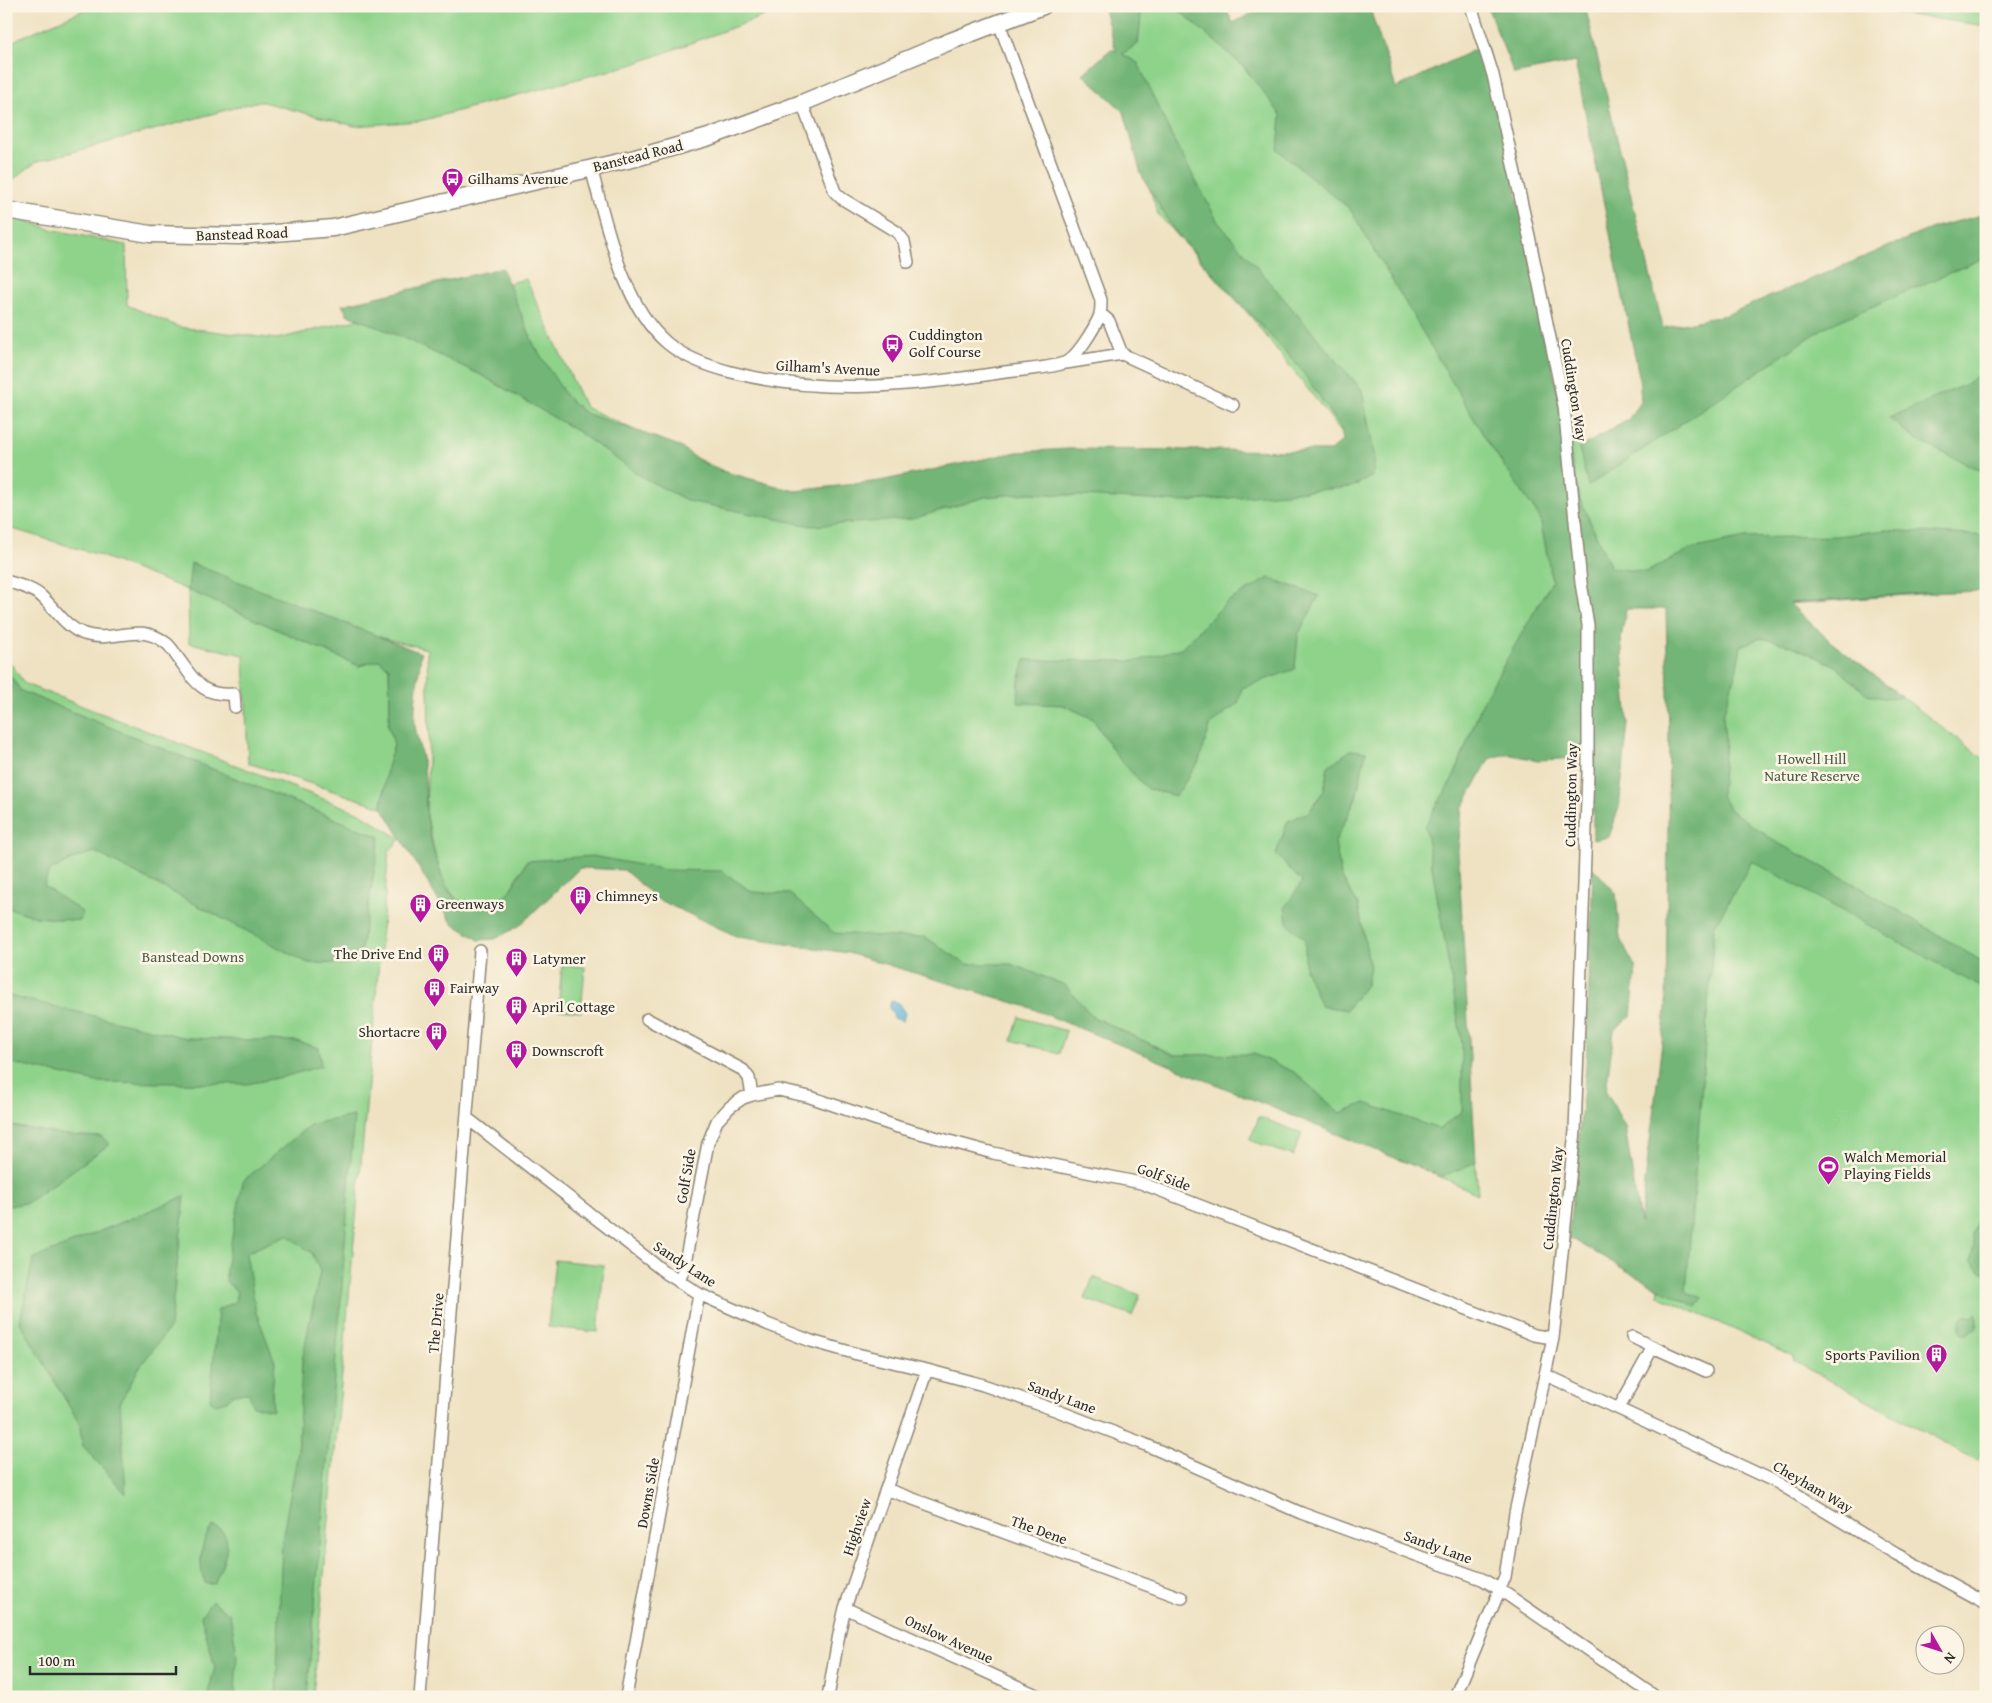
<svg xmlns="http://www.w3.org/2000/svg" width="1992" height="1703" font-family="'Gentium Book Plus',serif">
  <rect width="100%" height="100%" fill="#fcf5e5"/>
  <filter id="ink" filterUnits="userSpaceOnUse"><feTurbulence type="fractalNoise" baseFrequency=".02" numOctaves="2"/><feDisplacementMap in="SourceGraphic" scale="10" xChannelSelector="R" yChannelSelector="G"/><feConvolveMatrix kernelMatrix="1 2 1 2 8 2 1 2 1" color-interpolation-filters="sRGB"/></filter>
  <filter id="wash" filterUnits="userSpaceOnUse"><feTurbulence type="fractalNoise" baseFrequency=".0096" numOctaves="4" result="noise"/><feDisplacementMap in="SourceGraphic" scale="20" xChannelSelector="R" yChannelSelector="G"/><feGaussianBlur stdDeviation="1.12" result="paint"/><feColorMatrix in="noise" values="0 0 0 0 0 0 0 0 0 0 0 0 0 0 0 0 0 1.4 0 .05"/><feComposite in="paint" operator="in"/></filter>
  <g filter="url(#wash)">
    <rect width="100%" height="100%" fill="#efe2c2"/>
    <path fill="#8fd38b" stroke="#5d7f5b" d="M93,6H791L634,64L420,121L355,126L259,101L36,162L6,185V46L19,38Z
      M1132,6H1224L1233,23L1579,448L1986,225V589L1789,604L1832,643L1986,761V1438L1978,1461L1793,1361L1794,1356L1658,1296L1682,1074L1702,609L1609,608L1446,812L1478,1194L1063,1004L765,933L632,865L527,861L508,894L488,905L474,908L457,900L444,883L434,851L426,811L429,732L427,649L192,591L359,666L379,660L389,668L390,709L388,725L394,744L387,768L382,807L248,763L244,655L189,643L188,590L96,554L6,527V214L50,229L126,245L127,305L179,327L277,339L526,279L585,407L769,492L845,501L1359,454L1252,318L1158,214L1130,129L1119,17Z
      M1848,6H1986V26Z
      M6,657L25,684L360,813L401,839L389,851L313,1697H6Z
      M562,965L585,967L581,1012L558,1010Z
      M1019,1017L1066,1031L1059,1054L1012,1040Z
      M1259,1117L1302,1133L1293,1156L1250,1140Z
      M555,1260L604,1265L598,1332L548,1327Z
      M1093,1277L1140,1295L1132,1316L1085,1299Z"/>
    <path fill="#73b577" stroke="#4f7051" d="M1103,6H1142L1138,44L1122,54L1138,63L1172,137L1218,222L1362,390L1375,459L1373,476L1351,487L1184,502L1030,493L985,497L912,519L811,526L688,501L642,477L577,431L481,375L397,335L348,315L342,305L502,268L534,345L566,396L585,413L677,445L711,468L795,491L880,481L1017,452L1068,449L1330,451L1343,440L1340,426L1299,367L1173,229L1141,174L1124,112L1083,74L1111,49L1116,51Z
      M1153,6H1224L1233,23L1266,6H1369L1396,88L1486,44L1579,497L1611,568L1647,572L1690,549L1745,538L1838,536L1885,530L1986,536V591L1922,593L1789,603L1832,643L1902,697L1883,698L1867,694L1834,665L1792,646L1761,638L1741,646L1737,668L1723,715L1725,742L1721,795L1730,810L1778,843L1860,887L1986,964V990L1752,861L1714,927L1686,1292L1703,1298L1697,1307L1641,1279L1574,1240L1568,1239L1586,1068L1593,868L1616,893L1620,939L1636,968L1631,1016L1614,1030L1606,1091L1625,1127L1640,1223L1666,1009L1669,736L1666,609H1626L1621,638L1628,724L1619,807L1609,837L1593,840V751H1579L1580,758L1538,760L1506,754L1489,759L1462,809L1458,850L1476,1162L1441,1177L1028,1007L848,953L738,937L657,899L624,870L580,868L519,926L495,939L479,940L452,923L382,807L387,768L394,744L388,725L390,709L389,668L379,660L359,666L188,590L191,563L421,653C419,673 413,708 415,726C417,739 421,751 423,763C426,778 425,794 426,809C429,836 442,915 480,907C510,901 513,884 527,861L593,856L666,870L722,871L752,892L790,894L834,933L895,937H925L966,964H1011L1065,985L1093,1017L1174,1055L1254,1054L1294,1072L1340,1113L1365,1103L1439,1129L1462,1111V1043L1425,826L1455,774L1483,701L1552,581L1540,518L1487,441L1350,209L1278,150L1281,115L1243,66L1179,10Z
      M1487,6H1585L1663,328L1726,315L1935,227L1986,214V257L1825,327L1588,486L1579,448L1628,420L1641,401L1639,376L1575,62L1514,74Z
      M1986,369V473L1916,440L1889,418L1966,384Z
      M1269,578L1319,596L1298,635L1295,669L1242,688L1238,703L1211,724L1199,761L1176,796L1147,789L1116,755L1093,719L1063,705L1018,703L1019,681L1025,660L1137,661L1181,648L1227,602Z
      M6,669L21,691L380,837L359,961L347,964L308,963L95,852L78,857L49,871L44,886L82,912L80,921L36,917L6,907Z
      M1351,750L1366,752L1356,798L1335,842L1341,876L1358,905L1370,968L1366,985L1346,1010L1321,1006L1305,969V939L1287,923L1285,907L1302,882L1276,854L1288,821L1309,812L1324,790L1328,766Z
      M6,995L187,1038L297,1041L319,1048L321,1066L287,1076L247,1084L97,1082L6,1062Z
      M354,1116L342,1286L307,1697H276L282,1540L298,1451L302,1361L320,1271L312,1253L287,1235L246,1253L256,1312L275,1362L272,1392L273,1410L253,1406L249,1393L233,1394L227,1401L215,1404L210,1400L218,1310L235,1302L237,1291L226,1282V1268L243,1181L311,1124Z
      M6,1125L67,1135L102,1137L110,1144L27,1203L6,1206Z
      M185,1196L170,1327L139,1368L120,1403L126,1494L83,1446L79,1423L20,1322L33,1259Z
      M1986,1215V1272L1982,1273L1971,1260L1974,1244L1972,1234L1977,1221Z
      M1976,1314L1978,1319L1977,1327L1965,1334L1961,1331V1320L1965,1315L1973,1317Z
      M213,1526C240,1536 220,1565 215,1584H206C197,1566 200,1541 213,1526Z
      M212,1601L230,1614L237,1654L235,1697H207L215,1667L201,1616Z"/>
    <path fill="#5bb6d9" stroke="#437082" d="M891,1001L898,1003L905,1013L903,1021L893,1018L894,1015L889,1008Z"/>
  </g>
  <g filter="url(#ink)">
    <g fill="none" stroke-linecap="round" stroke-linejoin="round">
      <defs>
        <path id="street" d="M802,103L835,192L841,198L897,232L904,241L908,262
          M591,168C606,222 622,305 667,343C685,358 708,366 731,372C821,396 915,386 1005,372C1020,370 1051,368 1064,363C1077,358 1095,327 1100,315C1101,310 1101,305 1101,300L999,23
          M1100,313L1109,321L1122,354
          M1066,363L1122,354L1233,405
          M6,581C18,585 32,588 41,596C56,609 65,627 84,634C114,644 138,621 166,643C171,646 174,653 178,658C196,682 201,696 234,694L235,707
          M647,1019L743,1070L749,1078L752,1095
          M467,1118L666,1273L699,1294L767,1324L811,1341L857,1354L927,1370L983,1385L1058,1411L1144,1444L1301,1513L1482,1579L1499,1589L1656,1697
          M679,1282L684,1268L708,1143L717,1121L730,1107L743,1098L752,1095L778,1090L810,1097L898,1127L993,1153L1141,1183L1534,1335L1553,1338
          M1632,1337L1653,1347
          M1546,1375L1778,1483L1896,1554L1986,1603
          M1619,1408L1653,1347L1706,1371
          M886,1489L1182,1598
          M845,1608L1041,1697
          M420,1697L480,951
          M626,1697L699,1294
          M828,1697L839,1634L845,1608L927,1370
          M1455,1697L1505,1577L1515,1513L1553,1338L1575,1131L1588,773V625L1581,583L1564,406L1529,236L1493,75L1471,6"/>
        <path id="secondary" d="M6,210L150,234L239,236L333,228L632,159L709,137L802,103L951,41L1043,6"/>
      </defs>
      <use href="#street" stroke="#8d8676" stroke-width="14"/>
      <use href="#secondary" stroke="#8d8676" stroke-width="19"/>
      <use href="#street" stroke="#fff" stroke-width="11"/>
      <use href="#secondary" stroke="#fff" stroke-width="16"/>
    </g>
  </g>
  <defs>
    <symbol id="bus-pin" viewBox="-11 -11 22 30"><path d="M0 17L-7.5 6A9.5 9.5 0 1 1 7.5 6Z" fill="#b5179e" stroke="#fcf5e5"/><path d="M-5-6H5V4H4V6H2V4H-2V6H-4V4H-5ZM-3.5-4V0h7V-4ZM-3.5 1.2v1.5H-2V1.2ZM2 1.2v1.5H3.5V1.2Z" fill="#fff"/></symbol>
    <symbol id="building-pin" viewBox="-11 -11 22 30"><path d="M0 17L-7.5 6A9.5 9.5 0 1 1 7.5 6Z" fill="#b5179e" stroke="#fcf5e5"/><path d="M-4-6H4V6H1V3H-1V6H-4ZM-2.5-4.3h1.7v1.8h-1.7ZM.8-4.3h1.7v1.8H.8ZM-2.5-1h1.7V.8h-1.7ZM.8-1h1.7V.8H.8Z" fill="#fff"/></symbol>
    <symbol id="stadium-pin" viewBox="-11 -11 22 30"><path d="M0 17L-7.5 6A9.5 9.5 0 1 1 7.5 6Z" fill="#b5179e" stroke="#fcf5e5"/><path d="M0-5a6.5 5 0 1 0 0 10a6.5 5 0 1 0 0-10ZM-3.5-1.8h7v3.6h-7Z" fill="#fff"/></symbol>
  </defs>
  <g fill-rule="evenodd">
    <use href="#bus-pin" x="440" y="166" width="25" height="34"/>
    <use href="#bus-pin" x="880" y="332" width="25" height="34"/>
    <use href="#building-pin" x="568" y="884" width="25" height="34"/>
    <use href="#building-pin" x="408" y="892" width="25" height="34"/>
    <use href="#building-pin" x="426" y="942" width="25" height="34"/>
    <use href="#building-pin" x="504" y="946" width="25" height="34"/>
    <use href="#building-pin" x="422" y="976" width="25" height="34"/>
    <use href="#building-pin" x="504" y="994" width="25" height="34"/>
    <use href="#building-pin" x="424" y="1020" width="25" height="34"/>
    <use href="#building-pin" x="504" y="1038" width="25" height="34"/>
    <use href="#stadium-pin" x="1816" y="1154" width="25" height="34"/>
    <use href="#building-pin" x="1924" y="1342" width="25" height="34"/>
  </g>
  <g text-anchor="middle" stroke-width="5" stroke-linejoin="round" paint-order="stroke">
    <g font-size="15" fill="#2b2b2b" stroke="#fcf5e5">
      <text transform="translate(638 156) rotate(-14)" y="5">Banstead Road</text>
      <text transform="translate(242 234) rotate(-2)" y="5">Banstead Road</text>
      <text transform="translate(828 368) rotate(3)" y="5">Gilham's Avenue</text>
      <text transform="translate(1574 390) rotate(81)" y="5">Cuddington Way</text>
      <text transform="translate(1571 795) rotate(-89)" y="5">Cuddington Way</text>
      <text transform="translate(686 1176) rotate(-80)" y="5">Golf Side</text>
      <text transform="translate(1164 1177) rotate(20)" y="5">Golf Side</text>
      <text transform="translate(1553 1198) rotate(-84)" y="5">Cuddington Way</text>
      <text transform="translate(685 1264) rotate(33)" y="5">Sandy Lane</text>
      <text transform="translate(436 1323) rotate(-85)" y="5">The Drive</text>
      <text transform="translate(1062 1397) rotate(20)" y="5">Sandy Lane</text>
      <text transform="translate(1813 1487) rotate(30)" y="5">Cheyham Way</text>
      <text transform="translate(648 1493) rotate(-80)" y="5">Downs Side</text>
      <text transform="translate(857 1527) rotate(-71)" y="5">Highview</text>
      <text transform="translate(1039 1530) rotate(20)" y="5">The Dene</text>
      <text transform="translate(1438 1547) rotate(20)" y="5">Sandy Lane</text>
      <text transform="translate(949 1639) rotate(25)" y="5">Onslow Avenue</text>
    </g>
    <g font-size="15" fill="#2b2b2b" stroke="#fcf5e5" text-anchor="start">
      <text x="468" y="184">Gilhams Avenue</text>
      <text x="909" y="340">Cuddington<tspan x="909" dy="17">Golf Course</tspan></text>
      <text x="596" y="901">Chimneys</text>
      <text x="436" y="909">Greenways</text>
      <text x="422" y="959" text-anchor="end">The Drive End</text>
      <text x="533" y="964">Latymer</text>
      <text x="450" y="993">Fairway</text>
      <text x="532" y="1012">April Cottage</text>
      <text x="420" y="1037" text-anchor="end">Shortacre</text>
      <text x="532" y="1056">Downscroft</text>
      <text x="1844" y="1162">Walch Memorial<tspan x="1844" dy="17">Playing Fields</tspan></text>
      <text x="1920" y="1360" text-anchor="end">Sports Pavilion</text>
    </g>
    <g font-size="15" fill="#495d48" stroke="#fcf5e5">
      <text x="1812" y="764">Howell Hill<tspan x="1812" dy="17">Nature Reserve</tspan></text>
      <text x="193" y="962">Banstead Downs</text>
    </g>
  </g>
  <rect width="1992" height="1703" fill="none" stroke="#fcf5e5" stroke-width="25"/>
  <g transform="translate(1940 1650) rotate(129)"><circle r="24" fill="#fcf5e5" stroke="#a8a49b"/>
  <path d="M0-4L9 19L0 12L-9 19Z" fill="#b5179e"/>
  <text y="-8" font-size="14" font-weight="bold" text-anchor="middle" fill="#2b2b2b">N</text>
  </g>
  <path d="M30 1666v8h146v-8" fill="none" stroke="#2b2b2b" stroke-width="2.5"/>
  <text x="38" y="1666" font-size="15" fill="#2b2b2b" stroke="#fcf5e5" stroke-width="4" paint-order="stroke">100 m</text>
</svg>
